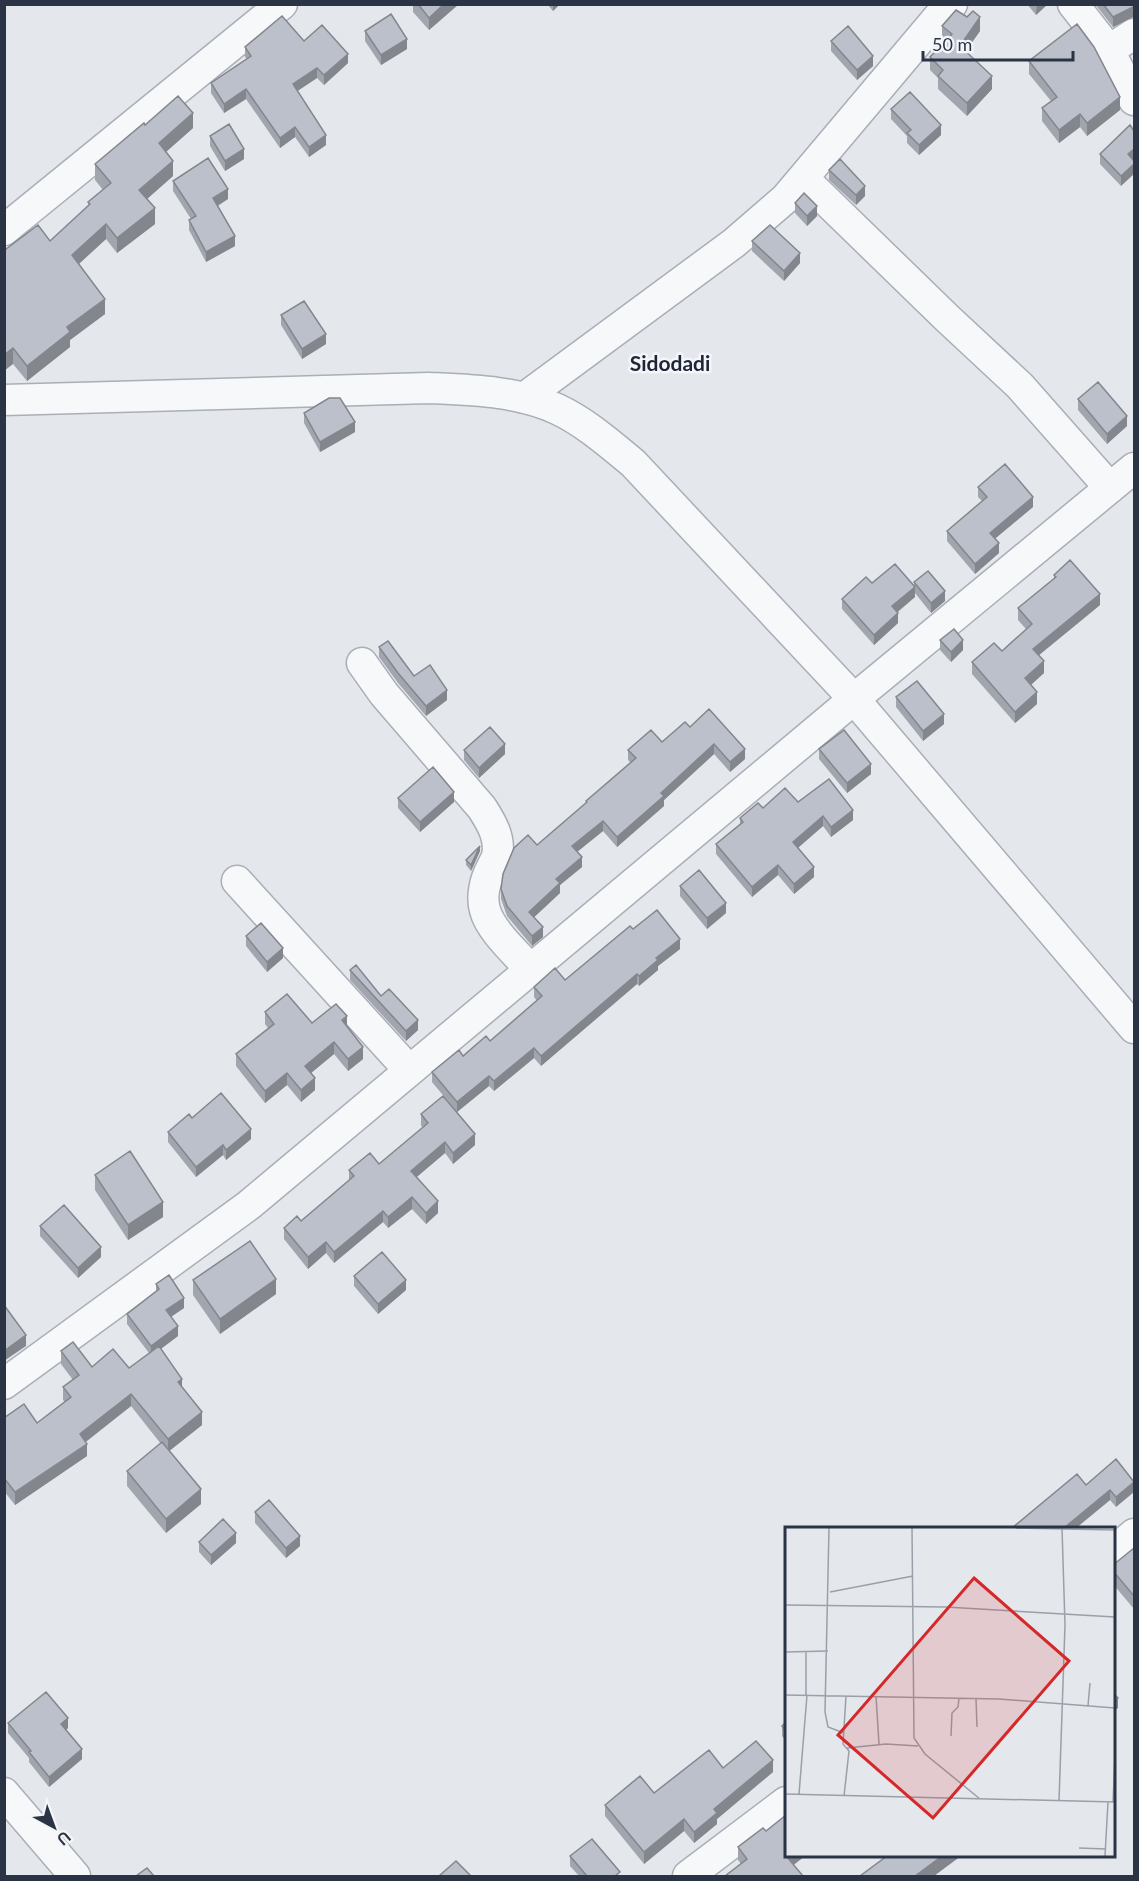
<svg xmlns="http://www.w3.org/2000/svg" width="1139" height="1881" font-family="Lato,sans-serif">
  <rect width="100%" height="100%" fill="#e4e7ec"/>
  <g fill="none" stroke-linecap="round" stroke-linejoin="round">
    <defs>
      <path id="minor" d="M1073,4L1109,50L1134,100
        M1109,50L1134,34
        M803,178L947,318L1020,386L1110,488
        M4,230L282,4
        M524,398L734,243L786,198L941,14L952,4
        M4,400L429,388C472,390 517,391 557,409C585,422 610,444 633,463L854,699L1134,1028
        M362,663L384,694L482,808C491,822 501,838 497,856C496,860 493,864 491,869C485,880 481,897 485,910C490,930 516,953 530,969
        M237,881L409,1070
        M4,1384L249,1205L854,699L1134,468
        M1114,1551L1134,1534
        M4,1793L75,1876
        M688,1876L786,1802"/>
    </defs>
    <use href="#minor" stroke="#a9aeb7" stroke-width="33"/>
    <use href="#minor" stroke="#f7f8fa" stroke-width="30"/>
  </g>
  <path fill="#a1a5ae" d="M413,4H459L429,30L413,12Z
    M547,4H560L553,11Z
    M1027,4H1048L1036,15Z
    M1095,4H1134V17H1133L1113,27Z
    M942,26L980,31L966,51L992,89L967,116L938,89V78L930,70V57L944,42L942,40Z
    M365,31L407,49L381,65L365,41Z
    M304,41L348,63L324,85L317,78L297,91L326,145L309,157L295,137L280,148L246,99L224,113L211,93V83L247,59L245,57V47Z
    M831,41L873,66L857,80L831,51Z
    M1134,44V58L1133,55V45Z
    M1029,61L1120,110L1087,136L1080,127L1059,143L1042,121V108L1051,101L1029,74Z
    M891,109L941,135L919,155L907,143V136L891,119Z
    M145,125L193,128L166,152L173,176L147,199L155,224L117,253L106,239L79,264L105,314L70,340V347L27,381L13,364L6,249L50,241L88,206V202L103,190L95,180V164Z
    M1134,131V159L1121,186L1100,164V154Z
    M210,136L244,159L225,171L210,146Z
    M829,170L865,196L856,205L829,180Z
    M173,181L228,199L218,206L235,246L206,262L189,230V220L191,219L173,191Z
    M795,203L817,216L807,226L795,213Z
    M752,241L800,263L784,281L752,251Z
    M281,315L326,344L302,359L281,325Z
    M1078,399L1127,426L1107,444L1078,410Z
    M304,413L355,432L320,452L304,423Z
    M978,487L1033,507L995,538L999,553L975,574L947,541V531L982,501L978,497Z
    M1054,575L1100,605L1039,655L1044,673L1031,685L1037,704L1015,723L972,674V662L1002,651L1026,629L1018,620V608L1054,578Z
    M914,582L945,601L931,613L915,593V597L898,612V623L874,645L842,609V599L872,583L914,586Z
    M940,640L963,650L951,662L940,650Z
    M379,647L414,676L447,700L426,716L398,683L379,657Z
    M896,697L944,724L923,741L896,707Z
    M690,727L745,759L730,772L714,754L664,800V806L617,847L603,831L577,852L582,867L560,885V893L534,917L543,937L532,946L507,916L501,899V889L537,845L586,803V801L631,763L628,760V750L662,742Z
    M819,749L871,774L847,793L819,759Z
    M464,750L505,754L479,778L464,760Z
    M398,798L454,802L420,832L398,808Z
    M798,802L853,820L831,837L823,826L798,848L814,877L794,894L778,875L752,897L716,854V844L740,824V818L763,808Z
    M480,851L471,871L466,865V860Z
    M680,886L726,913L707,929L680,896Z
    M633,929L680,949L658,966V970L639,986L637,984L541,1066L534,1058L494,1091L489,1086L457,1112L432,1082V1072L490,1041L537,1001L534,997V987L565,980Z
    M246,936L283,958L267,972L246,946Z
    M350,970L381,996L418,1030L406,1041L350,980Z
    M265,1012L312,1023L347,1027L363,1059L348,1071L334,1054L311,1073L315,1090L301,1102L287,1085L265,1103L236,1066V1054L268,1028L265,1024Z
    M421,1114L475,1145L453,1164L445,1153L416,1177L438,1213L426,1224L412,1209L388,1228L383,1222L334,1263L326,1253L308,1269L284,1239V1228L301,1221L349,1180V1170L379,1164L423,1127L421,1126Z
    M168,1132L251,1139L226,1160L223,1155L196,1177L168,1142Z
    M95,1175L163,1217L128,1240L95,1190Z
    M40,1226L101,1257L78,1278L40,1236Z
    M354,1276L406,1290L378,1314L354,1286Z
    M193,1280L276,1294L220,1334L193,1295Z
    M156,1284L184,1308L171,1317L178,1336L161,1349L202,1425L169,1451L201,1504L166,1533L127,1486V1471L161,1444L131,1406L86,1442L87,1456L15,1505L4,1491V1418L37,1423L65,1402L63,1400V1387L73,1380L61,1364V1351L92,1367L129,1368L149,1353L127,1324V1314L156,1291Z
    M1116,1459V1507L1110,1500L1076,1528H1012L1086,1485Z
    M255,1512L300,1546L286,1558L255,1523Z
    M199,1542L236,1543L211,1565L199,1552Z
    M1134,1549V1609L1113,1584V1565Z
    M786,1722V1741L782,1736V1726Z
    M8,1723L68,1728L66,1730L82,1759L49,1787L29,1762V1758L8,1733Z
    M723,1768L773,1772L717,1819V1824L694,1843L684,1831L644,1864L605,1816V1805L654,1793Z
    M766,1831L805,1856L793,1865L741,1864L738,1860V1847Z
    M570,1856L620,1876H579L570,1866Z"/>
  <path fill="#83868d" d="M444,4H459L429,30V18Z
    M553,4H560L553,11Z
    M1037,4H1048L1036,15Z
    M1133,7V17L1113,27V17Z
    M980,17V31L960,59V46Z
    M407,39V49L381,65V55Z
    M348,54V63L324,85V75Z
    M873,56V66L857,80V70Z
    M317,68V78L293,94V84Z
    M992,76V89L967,116V103Z
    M246,89V99L224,113V104Z
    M1120,97V110L1087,136V123Z
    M193,113V128L159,158V143Z
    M1080,114V127L1059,143V130Z
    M941,125V135L919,155V145Z
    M295,127V137L280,148V138Z
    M326,135V145L309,157V147Z
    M244,149V159L225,171V161Z
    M1134,149V159L1128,164V154Z
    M173,161V176L139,206V190Z
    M1134,164V174L1121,186V176Z
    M865,186V196L856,205V195Z
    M228,189V199L213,208V198Z
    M817,206V216L807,226V216Z
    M155,208V224L117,253V238Z
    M106,224V239L72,270V255Z
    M235,236V246L206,262V252Z
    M800,253V263L784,281V271Z
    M105,299V314L70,340V347L27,381V366L67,327Z
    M326,334V344L302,359V349Z
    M13,348V364L4,371V355Z
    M1127,416V426L1107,444V434Z
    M355,422V432L320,452V442Z
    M1033,497V507L990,543V533Z
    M999,543V553L975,574V564Z
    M915,587V597L892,616V606Z
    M945,591V601L931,613V603Z
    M1100,594V605L1033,660V649Z
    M898,613V623L874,645V635Z
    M963,640V650L951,662V652Z
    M1044,661V673L1025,690V678Z
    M447,690V700L426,716V706Z
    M1037,692V704L1015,723V712Z
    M944,714V724L923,741V731Z
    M505,744V754L479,778V768Z
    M714,744V754L664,800V806L617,847V837L661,793Z
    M745,749V759L730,772V762Z
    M871,764V774L847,793V783Z
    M454,792V802L420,832V822Z
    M853,810V820L831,837V827Z
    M823,816V826L793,852V842Z
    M603,821V831L572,856V846Z
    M480,846V851L471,871V865Z
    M582,857V867L560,885V893L529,922V912L556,879Z
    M778,865V875L752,897V887Z
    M814,867V877L794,894V884Z
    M726,903V913L707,929V918Z
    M543,927V937L532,946V936Z
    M680,939V949L658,966V970L639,986V976L656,958Z
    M283,948V958L267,972V962Z
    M637,974V984L541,1066V1056Z
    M347,1016V1028L342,1020Z
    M418,1020V1030L406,1041V1031Z
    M334,1042V1054L305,1078V1066Z
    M363,1047V1059L348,1071V1059Z
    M534,1048V1058L494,1091V1081Z
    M287,1073V1085L265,1103V1091Z
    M489,1076V1086L457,1112V1102Z
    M315,1078V1090L301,1102V1090Z
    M251,1129V1139L226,1160V1150Z
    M475,1134V1145L453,1164V1153Z
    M445,1142V1153L411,1182V1171Z
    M223,1145V1155L196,1177V1167Z
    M412,1197V1209L388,1228V1217Z
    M438,1201V1213L426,1224V1213Z
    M163,1202V1217L128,1240V1225Z
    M383,1211V1222L334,1263V1252Z
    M326,1242V1253L308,1269V1257Z
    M101,1247V1257L78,1278V1268Z
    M276,1279V1294L220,1334V1319Z
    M406,1280V1290L378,1314V1304Z
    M184,1298V1308L166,1320V1310Z
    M178,1326V1336L151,1356V1346Z
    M26,1335V1346L4,1361V1351Z
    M182,1379V1391L178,1382Z
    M131,1394V1406L80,1446V1434Z
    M202,1412V1425L168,1452V1439Z
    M87,1444V1456L15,1505V1492Z
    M1134,1482V1492L1116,1507V1497Z
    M201,1489V1504L166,1533V1519Z
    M1110,1490V1500L1076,1528H1064Z
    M236,1533V1543L211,1565V1555Z
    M300,1536V1546L286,1558V1548Z
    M1118,1698V1708L1113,1712V1702Z
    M68,1718V1728L61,1734V1724Z
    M82,1749V1759L49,1787V1777Z
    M773,1760V1772L717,1819V1824L694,1843V1832L714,1809Z
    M684,1819V1831L644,1864V1852Z
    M789,1856H805L787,1870V1857Z
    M942,1856H961L934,1876H915Z"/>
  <path fill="#bbc0ca" stroke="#83868d" stroke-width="1.5" d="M418,4H444L429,18Z
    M1103,4H1134V7H1133L1113,17Z
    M956,10L967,17L973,11L980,17L960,46L992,76L967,103L938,76L943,70L930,57L952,34L942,26Z
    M391,14L407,39L381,55L365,31Z
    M282,16L304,41L322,25L348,54L324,75L317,68L293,84L326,135L309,147L295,127L280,138L246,89L224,104L211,83L251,56L245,47Z
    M1077,24L1094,47L1120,97L1087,123L1080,114L1059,130L1042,108L1057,97L1029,61Z
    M848,26L873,56L857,70L831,41Z
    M910,92L941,125L919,145L907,133L911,130L891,109Z
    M178,96L193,113L159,143L173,161L139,190L155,208L117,238L106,224L72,255L105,299L67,327L70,332L27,366L13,348L4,355V247L6,249L38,225L50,241L90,204L88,202L111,183L95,164L144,123L145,125Z
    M229,124L244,149L225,161L210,136Z
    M1130,125L1134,131V149L1128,154L1134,161V164L1121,176L1100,154Z
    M208,158L228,189L213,198L235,236L206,252L189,220L196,216L173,181Z
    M840,159L865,186L856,195L829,170Z
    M804,193L817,206L807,216L795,203Z
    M770,225L800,253L784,271L752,241Z
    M304,301L326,334L302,349L281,315Z
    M1098,382L1127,416L1107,434L1078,399Z
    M329,398H340L355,422L320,442L304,413Z
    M1005,464L1033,497L990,533L999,543L975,564L947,531L987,497L978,487Z
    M1070,560L1100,594L1033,649L1044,661L1025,678L1037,692L1015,712L972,662L994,643L1002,651L1032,624L1018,608L1056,577L1054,575Z
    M895,564L915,587L892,606L898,613L874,635L842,599L866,577L872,583Z
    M928,571L945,591L931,603L914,582Z
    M954,629L963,640L951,652L940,640Z
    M388,641L414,676L430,665L447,690L426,706L398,673L379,647Z
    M917,681L944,714L923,731L896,697Z
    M709,709L745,749L730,762L714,744L661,793L664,796L617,837L603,821L572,846L582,857L556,879L560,883L529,912L543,927L532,936L507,906L501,889L503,874L514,848L528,835L537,845L587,802L586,801L636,758L628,750L651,730L662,742L685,722L690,727Z
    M490,727L505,744L479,768L464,750Z
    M844,730L871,764L847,783L819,749Z
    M433,767L454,792L420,822L398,798Z
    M829,779L853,810L831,827L823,816L793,842L814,867L794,884L778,865L752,887L716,844L743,822L740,818L758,803L763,808L785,788L798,802Z
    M480,846L471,865L466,860Z
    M699,870L726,903L707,918L680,886Z
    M657,910L680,939L656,958L658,960L639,976L637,974L541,1056L534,1048L494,1081L489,1076L457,1102L432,1072L459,1050L463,1056L486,1036L490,1041L542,996L534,987L555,968L565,980L630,926L633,929Z
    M261,923L283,948L267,962L246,936Z
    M356,965L381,996L389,989L418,1020L406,1031L350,970Z
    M287,994L312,1023L336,1004L347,1016L342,1020L363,1047L348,1059L334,1042L305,1066L315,1078L301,1090L287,1073L265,1091L236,1054L274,1024L265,1012Z
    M221,1093L251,1129L226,1150L223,1145L196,1167L168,1132L189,1114L192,1118Z
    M443,1096L475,1134L453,1153L445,1142L411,1171L438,1201L426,1213L412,1197L388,1217L383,1211L334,1252L326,1242L308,1257L284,1228L297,1216L301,1221L354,1176L349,1170L370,1153L379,1164L428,1123L421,1114Z
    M130,1151L163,1202L128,1225L95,1175Z
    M64,1205L101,1247L78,1268L40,1226Z
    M250,1241L276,1279L220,1319L193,1280Z
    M382,1252L406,1280L378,1304L354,1276Z
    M169,1275L184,1298L166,1310L178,1326L151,1346L127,1314L159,1289L156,1284Z
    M4,1305L26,1335L4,1351Z
    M73,1342L92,1367L113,1349L129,1368L159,1346L182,1379L178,1382L202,1412L168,1439L131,1394L80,1434L87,1444L15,1492L4,1478V1418L24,1404L37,1423L71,1397L63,1387L79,1375L61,1351Z
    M162,1442L201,1489L166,1519L127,1471Z
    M1116,1459L1134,1482L1116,1497L1110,1490L1064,1528H1012L1077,1474L1086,1485Z
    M269,1500L300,1536L286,1548L255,1512Z
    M223,1519L236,1533L211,1555L199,1542Z
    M1134,1548V1596L1113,1571V1565Z
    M46,1692L68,1718L61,1724L82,1749L49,1777L29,1752L31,1751L8,1723Z
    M1113,1693L1118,1698L1113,1702Z
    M786,1722V1731L782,1726Z
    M756,1741L773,1760L714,1809L717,1813L694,1832L684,1819L644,1852L605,1805L640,1776L654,1793L709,1750L723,1768Z
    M786,1815V1856H789L787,1857L803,1876H725L747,1859L738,1847L763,1828L766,1831Z
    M592,1839L620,1872L615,1876H587L570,1856Z
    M887,1856H942L915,1876H860Z
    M456,1861L471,1876H439Z
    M147,1868L154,1876H136Z"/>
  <g text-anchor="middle" stroke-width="5" stroke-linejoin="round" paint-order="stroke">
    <g font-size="21" font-weight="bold" fill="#1d2536" stroke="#f4f6f9">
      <text x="670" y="371">Sidodadi</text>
    </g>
  </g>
  <g transform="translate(785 1527)">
    <rect width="330" height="330" fill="#e4e7ec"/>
    <path fill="none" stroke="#9a9fa9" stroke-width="1.5" d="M44,1L40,185L43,200L59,206M127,1L129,211L140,227L195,272M231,1L330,3M45,65L128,49M0,78L161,80L330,90M21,124V168M1,125L43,124M0,168L214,172L330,181M91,169L94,217M191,172L192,200M303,179L305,156M166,209L167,186L173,180L174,171M62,221L101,217L133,219M0,267L330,275M14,267L22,168M59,269L64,224L58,217L61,169M274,274L280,98L277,1M328,275L330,230M294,321L321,322M320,329L323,275"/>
    <path fill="#d62828" fill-opacity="0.15" stroke="#d62828" stroke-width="3" d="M189,51L284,134L148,291L53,208Z"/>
    <rect width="330" height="330" fill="none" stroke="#2b3445" stroke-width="3"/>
  </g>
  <rect width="1139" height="1881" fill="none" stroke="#2b3445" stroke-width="12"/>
  <g transform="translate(54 1827) rotate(139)" stroke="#f4f6f9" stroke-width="4.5" paint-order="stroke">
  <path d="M0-4.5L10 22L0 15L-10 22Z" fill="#2b3445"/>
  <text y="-9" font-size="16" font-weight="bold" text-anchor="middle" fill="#2b3445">U</text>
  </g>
  <path d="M923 51v9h150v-9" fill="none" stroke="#2b3445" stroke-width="3"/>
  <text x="932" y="51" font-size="18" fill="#2b3445" stroke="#f4f6f9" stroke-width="4.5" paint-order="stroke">50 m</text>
</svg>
